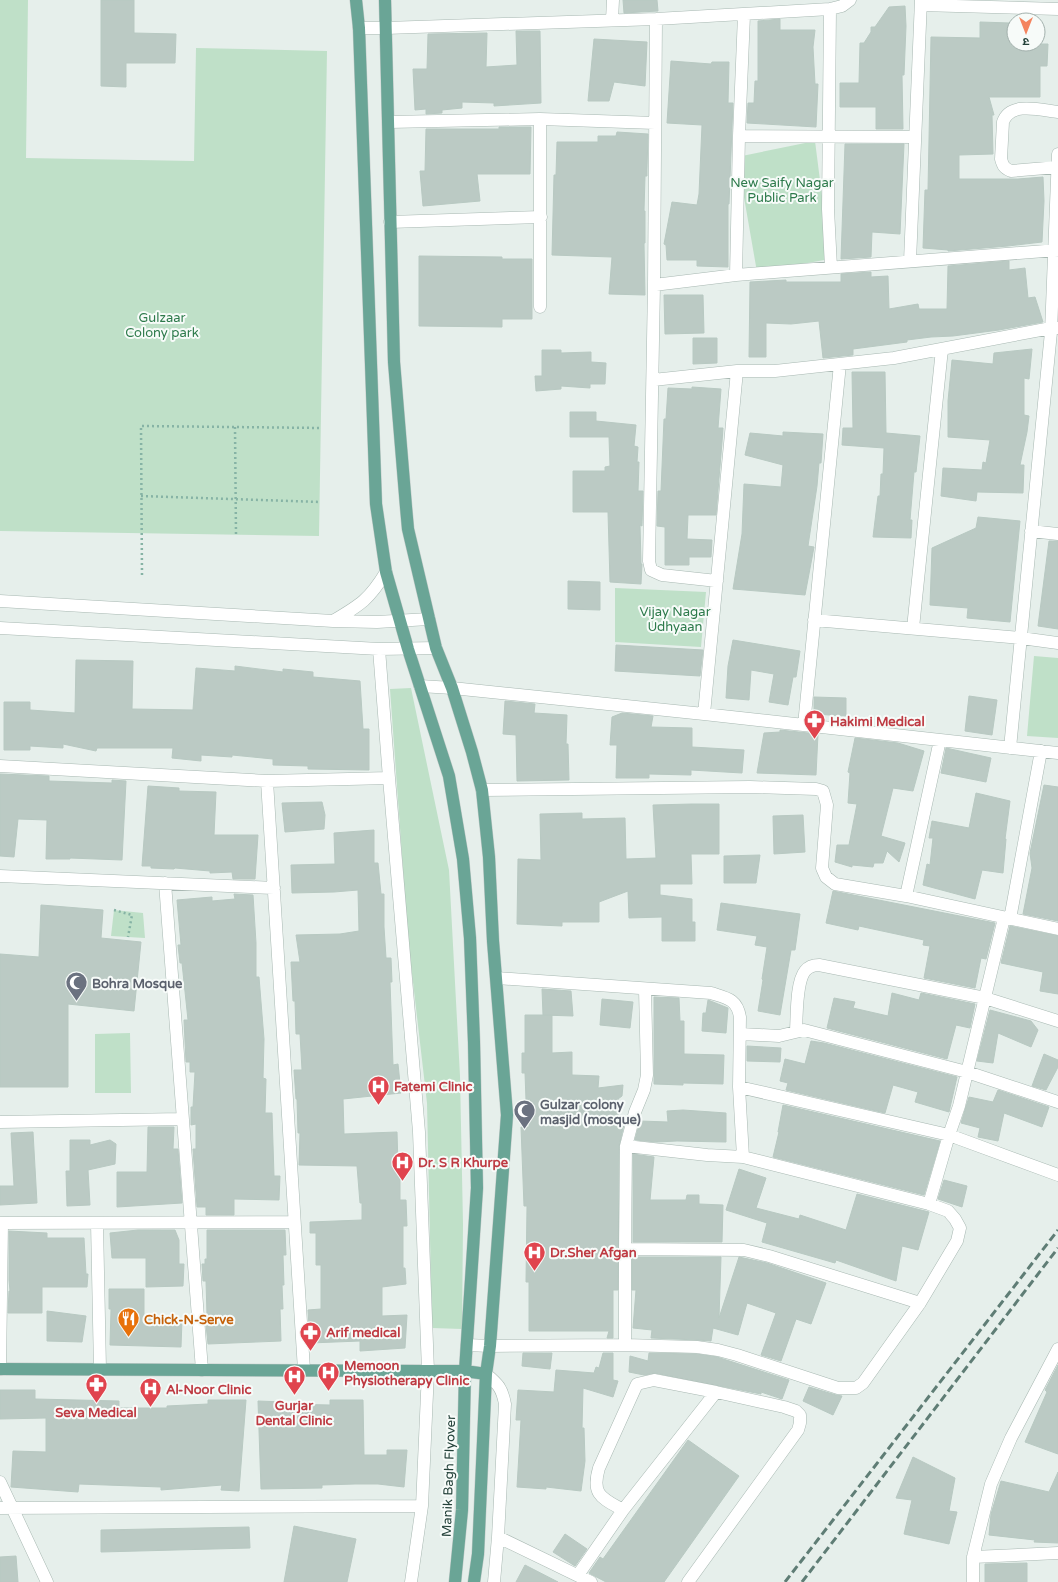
<svg xmlns="http://www.w3.org/2000/svg" width="1058" height="1582" font-family="'Varela Round','Noto Sans Devanagari',sans-serif">
  <rect width="100%" height="100%" fill="#e6efeb"/>
  <path fill="#bfe0c8" d="M0,0H28L26,158L194,161L196,48L327,51L319,536L0,531Z
    M815,141L830,259L757,272L737,157Z
    M615,588L706,592L701,647L615,642Z
    M1034,656L1058,658V738L1027,736Z
    M411,688L449,870L460,1076L463,1224L462,1329L432,1328L427,1103L408,939L390,689Z
    M114,910L143,913L145,938L111,936Z
    M130,1033L131,1093H95V1034Z"/>
  <path fill="#bbcac4" stroke="#b8c9c2" d="M101,0H134V33L176,34L175,63H126V87L101,86Z
    M623,0H657L658,11L624,13Z
    M905,6L906,26L904,75H902L903,129H876V107H840V83H859L860,43H864L871,32V27H875L889,7Z
    M780,19V30H815L813,47L815,84H818L816,127L747,123L748,103H754L755,81H758V21Z
    M980,22L1010,23V44H1048L1047,66H1040V97H989L994,115H992L993,154L959,155V179H1018L1043,177L1044,201L1042,242L1008,246L948,251V250L923,248L925,190H928L931,37L980,38Z
    M516,31H540L541,103L494,106V103L462,102V108L442,110V113L426,114V109L415,110L413,69H427L428,34L487,33L486,67L517,65Z
    M594,39L647,42L645,86L614,82L609,101H588Z
    M671,61L711,64L712,62H729L728,103H733L729,204H728V267L697,266V260H667L666,245L664,244L672,202L697,205L699,194L702,125L667,123Z
    M499,127H531L530,174H477L480,201L423,206L420,171H425L426,129H499Z
    M617,132L648,134L647,169V176H645L644,211H645V243H644L645,295L609,294L612,257L552,255L554,175H556L557,142H598V136H616Z
    M845,144H904L900,234L872,232L871,257L841,259Z
    M419,256L502,257V259H532V319H502V327L419,326Z
    M1009,261V270L1025,268L1028,298L1035,297L1043,322L999,330L953,336L931,337L907,340V342L853,349V355L823,358L819,321L791,324L766,323V357H749L750,282L786,280V282H841V274L871,272V277L888,276L889,309L918,304L919,309H947L948,266Z
    M664,295H703L704,333L665,334Z
    M693,338H717V363L693,364Z
    M1032,349L1029,379L1024,378V415L1029,416L1027,432L1020,465H1024L1023,493L977,492L976,501L941,496L943,468L982,470L983,462L986,463L990,440L948,437V401L952,360L993,364L994,353Z
    M542,350H561V353L591,352V362L606,363L605,384H590V388L561,386V389L536,391L535,376H542Z
    M852,372H885L886,433L920,436L916,472H914L910,520H912L911,538L873,537L878,496H880L881,474H883L884,448L842,445L843,428H853Z
    M692,387L721,389L718,428H723L722,442L716,515H688L687,539L712,540L711,557H689V565H665V527L657,526L658,491H661L664,419H666L668,388L692,389Z
    M570,412H596V421L636,425L634,446L638,447L637,462H639L638,491H643L642,526L640,525L641,564H642L641,584L610,582L608,512H573V471H605V467L610,466L609,437H570Z
    M783,432L823,434L821,463H819L817,486L808,546L814,547L805,595L733,589L742,534L744,484L781,487L783,465L745,455L750,433L783,436Z
    M978,517L1020,521L1010,622L967,618L968,608L930,605L932,548L976,528Z
    M1049,541H1058V629L1038,626Z
    M568,581L600,582V610L568,609Z
    M733,640L800,651L796,677H793L788,705L769,702L774,674L751,670L749,700L726,698L728,666Z
    M616,645L703,650L700,676L615,671Z
    M76,660L133,661L132,709L193,710L196,668L235,671V666L283,672V669L313,672V677L360,681L363,729H369V770L308,769V766L273,765V759L232,755V757L201,755V761L172,758L173,748H97L96,751L63,744V748L30,746V750H4V702H30V710L75,713Z
    M969,696L997,700L992,735L965,731Z
    M814,697L846,698V716L814,714Z
    M505,701L535,704L534,713L567,715L566,744H568L569,780L517,781L516,735L503,734Z
    M622,713L653,716L651,727L692,728V747L744,750L742,773L691,770V775L649,774V778H616L617,745H610L612,717Z
    M780,730L818,734L816,775L757,773L764,733L780,732Z
    M855,738L898,743L924,751L913,791L893,788L881,836L905,843L899,862L887,851L883,863H874L873,867L852,865V867L835,862L837,845H849L857,804L848,803L850,773L848,772Z
    M946,748L991,758L986,782L941,773Z
    M0,774L49,776V781L112,783V780L126,781L122,860L70,858V859H46L47,820L18,819L14,857L0,856Z
    M1044,785L1058,787V921L1023,914L1032,868L1030,853Z
    M148,786L179,788V791L216,792L214,835H258L255,879H233L232,872L210,873V871L175,868L174,869L151,868V866H142Z
    M976,793L1010,801L1005,839H1006L1003,873L982,870L975,899L923,885L927,864L930,865L933,838H929L932,821L969,828Z
    M322,802L325,815L324,829L285,832L282,803Z
    M692,804H719V854H691L692,884H660V895L692,899V922H695V941H662V917L629,918L628,891L599,902V922H562V926L517,924L518,859L541,860L540,814L582,813V819L625,818L626,859L656,858L653,805Z
    M803,815L805,852L774,854L773,816Z
    M374,830V863H378L381,894H384V927L386,958H391L392,982H390L393,1065L398,1064L401,1093L343,1099L344,1134L397,1132L398,1166H400V1200H406L407,1226H403V1268H405L406,1284L382,1287V1316L407,1315L405,1348L360,1351V1341L310,1343L308,1310L321,1309V1265H316V1233H310V1222L362,1220V1203H360L357,1166L299,1165L300,1133H298L297,1099H296L294,1070H302L300,1034H296L295,1001H293L291,962H300L296,935L340,934L359,931L358,890L334,892L292,893L291,865L335,864L334,833Z
    M760,855L756,883H724V856Z
    M833,891L995,923L986,959L981,958L975,988L924,978L930,946L923,945L924,940L859,926L858,930L826,923Z
    M234,894L253,895L256,943V977H259L264,1039L263,1078L266,1079L265,1113H272L274,1176H280L279,1200L234,1199V1215H206V1207H197L193,1149H196V1124L191,1125V1107H193L195,1072H190V1062H186L184,1020H188L182,963H180L178,945H181L177,900L212,897V901L235,899Z
    M721,903L800,914L795,950H791L780,1015L758,1011L763,980L762,979L767,947L755,945L757,936L717,930Z
    M41,905L103,910L101,938L141,942L134,1011L68,1004V1087H0V954L39,957Z
    M1010,926L1058,936V994L1040,991L1043,972L1001,963Z
    M542,989L571,991L573,1016L543,1015Z
    M892,993L919,1000L921,993L975,1004L970,1028L956,1025L947,1059L827,1028L834,998L855,1002L853,1008L888,1016Z
    M654,997L679,998L680,1021H684V1054L724,1055L723,1084L683,1083V1085L654,1084Z
    M602,999L633,1002L630,1028L600,1025Z
    M708,1000L728,1008L726,1033L702,1031L703,1013H706Z
    M990,1010L1031,1021L1038,1030L1031,1047L998,1033L993,1063L977,1061Z
    M525,1015H552V1053L572,1052V1075L599,1076L598,1088L623,1085L622,1096L618,1099V1119L625,1120L619,1146L618,1290H613V1338H607L609,1331H529V1282H526L527,1206H524L521,1127H529L530,1099L526,1100L525,1073H522V1053H525Z
    M811,1041L824,1043L957,1077L949,1112L915,1102L918,1092L893,1085L885,1113L786,1090L788,1083L780,1081L785,1059L805,1064Z
    M747,1046L781,1048L780,1062L747,1061Z
    M1044,1054L1058,1060V1067L1046,1090L1032,1086Z
    M998,1090L1049,1107L1042,1127L1004,1113L998,1141L978,1137L980,1128L961,1123L969,1097L993,1102Z
    M783,1105L940,1141L924,1195L773,1157L779,1132H778Z
    M683,1110L726,1113V1142L677,1141L657,1142L635,1140L640,1121L668,1122L667,1111Z
    M148,1127H174L173,1149H178L182,1203L117,1207V1172H147Z
    M33,1132L37,1203L0,1205V1186H14L11,1133Z
    M70,1140H90V1145L110,1140L116,1144L115,1164L88,1170L90,1205L67,1206L66,1171H70Z
    M633,1154L654,1157L650,1200H686L687,1195H699V1204L723,1205L722,1242H633Z
    M739,1169L766,1178L756,1208L799,1219L800,1215L846,1230L857,1194L929,1212L918,1250L902,1246L896,1281L836,1260L835,1263L762,1242L767,1223L726,1210Z
    M944,1180L967,1186L962,1207L938,1199Z
    M138,1230H175L179,1240V1264H184L183,1286L146,1287V1258H112L110,1233Z
    M207,1230H285L286,1255H283L284,1285H282L283,1309H280L281,1341L208,1344L205,1315H207L206,1281H203L202,1264H205V1259H207Z
    M9,1231L47,1233V1238H84L86,1274H88L87,1287H42V1313H8L9,1291H10L9,1280Z
    M632,1257H721L719,1318L739,1257L767,1263L826,1283L811,1324L796,1319L781,1361L761,1355L776,1313L747,1303L738,1335L713,1328L711,1341L697,1340L651,1338L652,1330L633,1328L636,1290H632Z
    M109,1289H144V1318L182,1320L181,1347L110,1345L111,1309H109Z
    M47,1311L86,1316L82,1342L47,1341Z
    M523,1353H552L550,1369L522,1366Z
    M603,1353H613V1380L618,1381L613,1397L583,1388L582,1428H584L585,1461L581,1491L546,1487V1489L517,1487L521,1420H516L518,1390L554,1392L556,1370L594,1373L596,1367L599,1368Z
    M649,1353L696,1354L717,1357L789,1380L782,1399L761,1392V1394L655,1373L644,1375L629,1372L630,1356L648,1361Z
    M1058,1365V1454L1025,1442L1047,1392L1045,1390Z
    M809,1387L836,1395L842,1396L833,1415L803,1401Z
    M0,1390H35V1399L119,1401V1408H167V1406L208,1404V1400H246L239,1491L221,1490L222,1485L161,1490V1487L79,1484L78,1492L11,1487L13,1451L46,1452V1418L0,1419Z
    M330,1400H363L364,1455H387V1450H407L404,1487L378,1484H355L322,1485V1488L261,1489L258,1401L284,1402V1404L330,1405Z
    M688,1440L739,1476L664,1582H606L589,1573L600,1557L603,1559Z
    M913,1457L955,1478L949,1511L957,1512L949,1544L904,1534L912,1500L896,1498Z
    M1058,1472V1543L1034,1542L1035,1540L989,1535L991,1514L1001,1481L1049,1492Z
    M294,1526L356,1539L347,1582H284Z
    M249,1527L250,1548L101,1552V1530Z
    M565,1534L587,1549L575,1566L553,1552Z
    M16,1556L18,1582H0V1557Z
    M1027,1563V1582H985V1564Z
    M525,1565L558,1582H516Z"/>
  <g fill="none" stroke-linecap="round" stroke-linejoin="round">
    <defs>
      <path id="minor" d="M921,5L1058,9
        M830,9L828,209L831,267
        M656,19L654,285L649,561L651,570L662,575L717,581
        M612,20L613,0
        M359,28H386L656,19L830,9L842,6L850,0
        M540,119V307
        M389,122L540,119L655,123
        M739,136L915,137
        M1058,167L1011,171C1004,168 1003,166 1001,159L1003,122C1010,101 1041,110 1058,112
        M390,222L541,217
        M910,261L921,0
        M736,275L739,136L744,15
        M654,285L736,275L1058,250
        M653,380L737,371H775L894,358L1051,328H1057
        M1031,531L1058,534
        M0,601L333,621L377,622L429,619
        M814,620L1021,638L1058,643
        M333,621C360,605 369,600 386,572
        M0,628L379,649L436,648
        M913,628L942,349
        M379,649L389,778L419,1132L428,1371L422,1506L411,1582
        M420,686L452,688L704,714L1058,753
        M704,714L737,371
        M804,725L840,364
        M1010,748L1051,332L1058,154
        M0,766L267,781L389,778
        M267,781L304,1370
        M482,790L750,787L816,789L823,791L827,805L822,868L826,877L835,884L906,896L1058,929
        M0,876L274,888
        M165,883L202,1370
        M906,896L940,740
        M1010,919L1041,751
        M497,978L711,993C727,998 737,999 740,1017L739,1087L743,1157
        M796,1030C797,1015 796,982 805,971C809,966 814,965 819,965L985,998L1058,1021
        M741,1034L779,1036L804,1030L967,1072L1058,1102
        M739,1087L949,1135L1058,1175
        M0,1122L182,1119
        M929,1204L949,1135L959,1106L1004,918
        M0,1223L294,1222
        M97,1223L100,1369
        M625,1249L744,1250L769,1256L920,1303
        M467,1345L490,1346L625,1345L697,1347L718,1350L737,1355L838,1388H856L863,1383L920,1303L957,1241L960,1228L955,1219L948,1211L929,1204L743,1157L707,1155L626,1146
        M625,1345V1249L626,1146L635,1112L644,1090L647,1075L645,989
        M0,1369L2,1223
        M486,1374C498,1384 502,1388 505,1404L498,1537L494,1582
        M0,1482L47,1582
        M0,1508L422,1506
        M623,1510C602,1498 591,1495 599,1468L637,1384L654,1380L716,1392L784,1407L796,1411L800,1415V1423L798,1430L688,1582
        M498,1537L591,1582
        M973,1557L1058,1553
        M578,1575L623,1510L716,1392
        M973,1582V1557L991,1484L1011,1438L1058,1349"/>
      <path id="major" d="M356,0L359,28L376,504L386,572L408,649L449,776L463,859L470,938L474,1042L477,1188L465,1371L462,1510L455,1582
        M385,0L394,362L406,507L408,529L436,648L452,688L472,752L482,790L489,857L493,941L507,1115L490,1346L486,1374L478,1554L474,1582
        M0,1369L428,1371H465L486,1374"/>
    </defs>
    <use href="#minor" stroke="#a8b8b2" stroke-width="13"/>
    <use href="#major" stroke="#c2cac8" stroke-width="13"/>
    <path stroke="#86b3a5" stroke-width="2.5" stroke-dasharray="2 3" stroke-linecap="butt" d="M235,427L236,535
      M141,496L320,502
      M142,575L141,426L321,428
      M114,910L132,915L128,937"/>
    <use href="#minor" stroke="#fff" stroke-width="12"/>
    <use href="#major" stroke="#6aa596" stroke-width="12"/>
    <path stroke="#5f7d75" stroke-width="3" stroke-dasharray="8 4" stroke-linecap="butt" d="M785,1582L1058,1230
      M802,1582L1058,1248"/>
  </g>
  <defs>
    <symbol id="pharmacy-pin" viewBox="-11 -11 22 30"><path d="M0 17L-7.5 6A9.5 9.5 0 1 1 7.5 6Z" fill="#e0444e" stroke="#f7fbf9"/><path d="M-2-6h4v4h4v4h-4v4h-4v-4h-4v-4h4Z" fill="#fff"/></symbol>
    <symbol id="mosque-pin" viewBox="-11 -11 22 30"><path d="M0 17L-7.5 6A9.5 9.5 0 1 1 7.5 6Z" fill="#6b7280" stroke="#f7fbf9"/><path d="M3.5-4.9A6 6 0 1 0 3.5 4.9A5 5 0 1 1 3.5-4.9Z" fill="#fff"/></symbol>
    <symbol id="hospital-pin" viewBox="-11 -11 22 30"><path d="M0 17L-7.5 6A9.5 9.5 0 1 1 7.5 6Z" fill="#e0444e" stroke="#f7fbf9"/><path d="M-5-5h3v3.5h4V-5h3V5h-3V1.5h-4V5h-3Z" fill="#fff"/></symbol>
    <symbol id="restaurant-pin" viewBox="-11 -11 22 30"><path d="M0 17L-7.5 6A9.5 9.5 0 1 1 7.5 6Z" fill="#e8710a" stroke="#f7fbf9"/><path d="M-5-6h1v4h1v-4h1v4h1v-4h1v5L-1.5 .5V6h-2V.5L-5-1ZM5-6V6H3V1.5H1.5Q1.5-4 5-6Z" fill="#fff"/></symbol>
  </defs>
  <g fill-rule="evenodd">
    <use href="#pharmacy-pin" x="802" y="708" width="25" height="34"/>
    <use href="#mosque-pin" x="64" y="970" width="25" height="34"/>
    <use href="#hospital-pin" x="366" y="1074" width="25" height="34"/>
    <use href="#mosque-pin" x="512" y="1098" width="25" height="34"/>
    <use href="#hospital-pin" x="390" y="1150" width="25" height="34"/>
    <use href="#hospital-pin" x="522" y="1240" width="25" height="34"/>
    <use href="#restaurant-pin" x="116" y="1306" width="25" height="34"/>
    <use href="#pharmacy-pin" x="298" y="1320" width="25" height="34"/>
    <use href="#hospital-pin" x="316" y="1360" width="25" height="34"/>
    <use href="#hospital-pin" x="282" y="1364" width="25" height="34"/>
    <use href="#pharmacy-pin" x="84" y="1372" width="25" height="34"/>
    <use href="#hospital-pin" x="138" y="1376" width="25" height="34"/>
  </g>
  <g text-anchor="middle" stroke-width="4" stroke-linejoin="round" paint-order="stroke">
    <g font-size="13" fill="#2d7a4b" stroke="#f7fbf9">
      <text x="782" y="187">New Saify Nagar<tspan x="782" dy="15">Public Park</tspan></text>
      <text x="162" y="322">Gulzaar<tspan x="162" dy="15">Colony park</tspan></text>
      <text x="675" y="616">Vijay Nagar<tspan x="675" dy="15">Udhyaan</tspan></text>
    </g>
    <g font-size="13" font-weight="bold" fill="#be3a42" stroke="#f7fbf9" text-anchor="start">
      <text x="830" y="726">Hakimi Medical</text>
      <text x="394" y="1091">Fatemi Clinic</text>
      <text x="418" y="1167">Dr. S R Khurpe</text>
      <text x="550" y="1257">Dr.Sher Afgan</text>
      <text x="326" y="1337">Arif medical</text>
      <text x="344" y="1370">Memoon<tspan x="344" dy="15">Physiotherapy Clinic</tspan></text>
      <text x="166" y="1394">Al-Noor Clinic</text>
      <text x="294" y="1410" text-anchor="middle">Gurjar<tspan x="294" dy="15">Dental Clinic</tspan></text>
      <text x="96" y="1417" text-anchor="middle">Seva Medical</text>
    </g>
    <g font-size="13" font-weight="bold" fill="#5b616d" stroke="#f7fbf9" text-anchor="start">
      <text x="92" y="988">Bohra Mosque</text>
      <text x="540" y="1109">Gulzar colony<tspan x="540" dy="15">masjid (mosque)</tspan></text>
    </g>
    <g font-size="13" font-weight="bold" fill="#c56008" stroke="#f7fbf9" text-anchor="start">
      <text x="144" y="1324">Chick-N-Serve</text>
    </g>
    <g font-size="13" fill="#24423a" stroke="#f7fbf9">
      <text transform="translate(448 1476) rotate(-88)" y="5">Manik Bagh Flyover</text>
    </g>
  </g>
  <g transform="translate(1026 32) rotate(180)"><circle r="19" fill="#f7fbf9" stroke="#a3b1ad"/>
  <path d="M0-3L7 15L0 10L-7 15Z" fill="#f4845f"/>
  <text y="-6" font-size="11" font-weight="bold" text-anchor="middle" fill="#24423a">उ</text>
  </g>
</svg>
